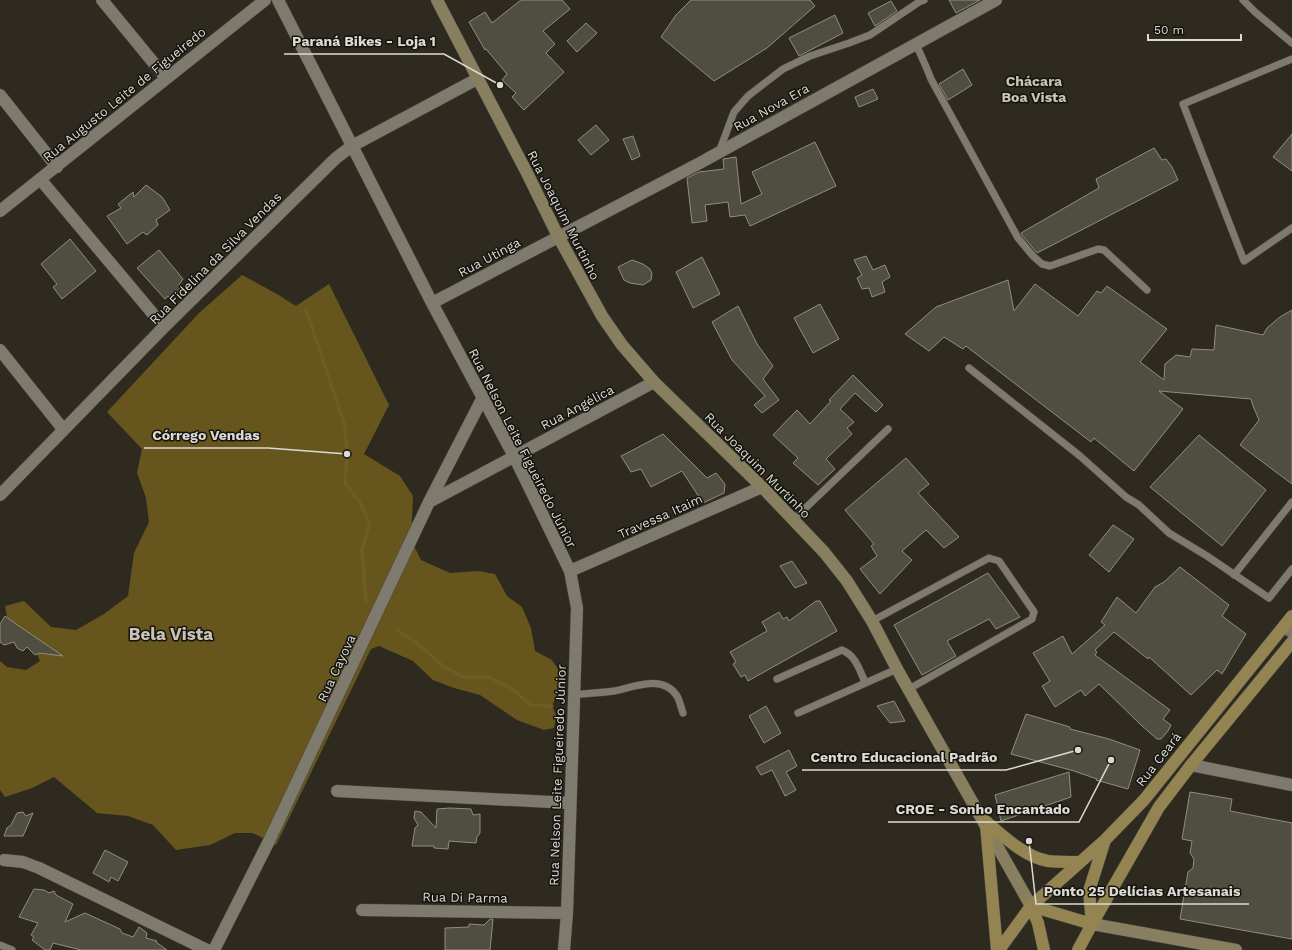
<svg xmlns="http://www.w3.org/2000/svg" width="1292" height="950" font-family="'Work Sans',sans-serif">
  <rect width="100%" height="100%" fill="#2e2a20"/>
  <path fill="#66561d" d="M242,275L277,294L296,306L329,284L389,405L364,454L400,476L413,496L411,540L421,560L450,573L478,571L495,574L507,596L522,607L531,628L535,651L552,660L564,678L552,706L556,715L554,728L544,730L517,720L480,695L454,688L433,680L413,661L379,646L371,649L276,845L253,833H235L210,845L176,850L153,825L128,816L97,813L54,777L32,788L5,797L0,790V661L7,667L26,670L40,661L32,643L9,627L5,606L24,601L51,627L76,630L104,614L128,596L134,553L149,522L146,498L137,473L142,449L107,412L199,313Z"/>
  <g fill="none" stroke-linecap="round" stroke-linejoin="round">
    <path stroke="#6d5d25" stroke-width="3.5" d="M306,310L345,426L347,454L345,483L359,501L370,524L362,550L366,601
      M397,630L417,643L443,666L463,677H488L511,688L531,705L552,706"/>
  </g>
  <path fill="#504d41" stroke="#918d80" d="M521,0H562L570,9L543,31L555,44L546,53L564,72L524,110L512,97L516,93L502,80L507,74L486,49L485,50L469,22L485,12L492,23Z
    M691,0H810L815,6L767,48L714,81L661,37L676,15Z
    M949,0H980L956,13Z
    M891,1L897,11L875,26L868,13Z
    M835,15L843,33L799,56L789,38Z
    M586,23L597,33L577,52L567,41Z
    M963,69L972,85L948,100L939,84Z
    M873,89L878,99L859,107L855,97Z
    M596,125L609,140L591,155L578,140Z
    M1292,134V171L1273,157Z
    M633,136L640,156L632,160L623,139Z
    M815,142L836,186L750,226L745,215L730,217L728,202L705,205L707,221L692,223L687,178L699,172L724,169L723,159L736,157L741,204L762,194L752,172Z
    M1154,148L1162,160L1166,159L1172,167L1178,180L1037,253L1022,235L1021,233L1099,188L1096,179Z
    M146,185L162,197L170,210L156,220L158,225L147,235L143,232L127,244L107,216L121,208L118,204L133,192L134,197Z
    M70,239L96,271L62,299L53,287L57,284L41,264Z
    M159,250L183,279L179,285L181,292L172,301L168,296L165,299L137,268Z
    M866,256L873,270L885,265L890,277L882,282L885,292L872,297L869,288L862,289L857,278L862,275L854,260Z
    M702,257L720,294L693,308L676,272Z
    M632,260L643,264L650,269L652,274L651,280L643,285L630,283L624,280L618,267Z
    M1008,280L1014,311L1035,284L1078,316L1097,291L1101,293L1107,286L1167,329L1140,362L1164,380L1165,364L1176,355L1190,357L1192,349L1214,350L1216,325L1263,335L1267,328L1280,317L1292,310V484L1240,445L1259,420L1253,406L1251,399L1159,391L1183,409L1134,471L1094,438L1091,442L966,346L963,349L944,337L929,351L905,334L936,307Z
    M820,304L839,339L813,353L794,318Z
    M738,306L757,344L773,366L763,379L779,400L762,413L754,405L765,396L732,360L712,322Z
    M853,375L883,405L876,412L855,393L840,409L854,422L847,428L852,434L826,459L835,469L818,485L793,463L798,458L773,435L797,410L810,424L831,401L829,400Z
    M663,434L707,478L716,473L725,484L724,493L703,503L682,471L651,487L641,469L631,472L621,456L633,450Z
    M1199,435L1266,490L1222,546L1150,487Z
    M906,458L929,484L918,493L959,537L944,548L926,530L902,551L912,560L880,594L860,569L877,556L871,546L874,544L845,510Z
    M1113,525L1134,539L1109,572L1089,555Z
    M792,561L807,583L795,588L780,566Z
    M1180,567L1229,605L1222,616L1246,634L1222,674L1217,670L1191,695L1149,657L1148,659L1114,632L1095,650L1097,652L1095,655L1170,710L1163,719L1171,725L1168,731L1161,739H1157L1141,725L1099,684L1085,696L1081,690L1055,707L1042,686L1050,681L1033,653L1063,636L1072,654L1105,625L1101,622L1117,597L1136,613L1155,587L1164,582Z
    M988,573L1020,617L996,629L989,619L947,641L956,656L922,675L894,625Z
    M816,601H820L837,631L748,681L745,675L741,677L733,664L736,662L730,652L767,631L762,622L779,612L783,619L787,617L789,621Z
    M5,616L16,624L63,656L39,653L35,655L27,647L23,651L17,648L14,642L4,645L0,642V624Z
    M894,701L905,721L890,723L877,706Z
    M766,706L781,733L764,743L749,716Z
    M1026,714L1070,727V729L1109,739L1140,750L1128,789L1096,780L1097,779L1074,771L1011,754Z
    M789,750L797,766L786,772L796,790L785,796L772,770L761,775L756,767Z
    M1069,772L1071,797L1001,821L995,795Z
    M1190,792L1232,799L1230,811L1292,823V939L1180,919L1188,872L1193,868L1194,859L1190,853L1192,841L1182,839Z
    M450,808L471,809L473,815L480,814V833L477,837L476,843L449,841L448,849L434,848V846H412L415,828L418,825L414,818L415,811L421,812L436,828L437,809Z
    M23,812L26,816L33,813L23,836H4L7,828L11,825L17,813Z
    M105,850L128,862L118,881L111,877L109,882L93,873Z
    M34,889L44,890L49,893L54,891L56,895L73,904L65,922L85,913L120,929L122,933L133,937L139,927L147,933L146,938L157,941L156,942L167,950H81L53,943L50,950H45L32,940L34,937L31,935L38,923L19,917Z
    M490,919H493L490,950H445V928L469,927V924L484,925Z"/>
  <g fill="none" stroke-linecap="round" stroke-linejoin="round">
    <defs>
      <path id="lane" d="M1243,0L1255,12L1292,43
        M916,44L927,69L931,79L1018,238L1033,256L1042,264L1050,266L1098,249L1104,250L1147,290
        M1292,59L1183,104L1244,261L1292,228
        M719,152L734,112L748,96L783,69L810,56L849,43L870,35L919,2L924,0
        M969,368L1080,456L1126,497L1139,505L1169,533L1207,556L1269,598L1292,569
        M793,520L888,429
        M1234,575L1292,502
        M872,621L989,558L999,561L1034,612L1032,619L909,689
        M777,679L842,650C856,656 859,669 865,682
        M574,695C587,693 601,693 614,691C634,687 663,674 677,696C680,701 681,708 683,713
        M798,713L897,669
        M0,945L12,950"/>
      <path id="street" d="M102,0L166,78
        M278,0L432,303L515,458L570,571L577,608L567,913L564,950
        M0,95L57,167
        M40,179L164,327
        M0,211L265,0
        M432,303L698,164L996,0
        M0,350L63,429
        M0,495L164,327L336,158L352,146L477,79
        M429,502L654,382
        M570,571L762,487
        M1284,627L1292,632
        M1191,765L1292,785
        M337,791L570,803
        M4,860L23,862L39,868L207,950
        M362,910L567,913
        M214,950L269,841L429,502L482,399"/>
      <path id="secondary" d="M437,0L527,173L558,236L602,316L622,345L654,382L762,487L824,552L847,581L872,621L897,669L1031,906
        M1092,924L1236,950"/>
      <path id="primary" d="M983,819C1001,834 1024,857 1048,861C1058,862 1068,862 1079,862
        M986,825L997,950
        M1031,906L1092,924
        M1031,906L1038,923L1044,950
        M1092,924L1089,891L1105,840
        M999,950L1031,906L1105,840L1144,800L1292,616
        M1078,950L1092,924L1159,807L1191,765L1292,642"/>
    </defs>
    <use href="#lane" stroke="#49473e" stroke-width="8"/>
    <use href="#street" stroke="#49473e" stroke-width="13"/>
    <use href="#secondary" stroke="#49473e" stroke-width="13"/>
    <use href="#primary" stroke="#49473e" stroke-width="13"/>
    <use href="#lane" stroke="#7e7a6e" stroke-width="7"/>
    <use href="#street" stroke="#7e7a6e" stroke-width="12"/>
    <use href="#secondary" stroke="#887f60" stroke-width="12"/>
    <use href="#primary" stroke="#938452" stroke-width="12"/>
  </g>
  <g text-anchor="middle" stroke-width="3" stroke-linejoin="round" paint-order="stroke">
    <g font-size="13" fill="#dcdad3" stroke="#14130e">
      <text transform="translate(124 94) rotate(-39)" y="5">Rua Augusto Leite de Figueiredo</text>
      <text transform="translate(771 107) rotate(-29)" y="5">Rua Nova Era</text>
      <text transform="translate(564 215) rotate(63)" y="5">Rua Joaquim Murtinho</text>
      <text transform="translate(489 257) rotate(-28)" y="5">Rua Utinga</text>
      <text transform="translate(215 258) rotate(-45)" y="5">Rua Fidelina da Silva Vendas</text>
      <text transform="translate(577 407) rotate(-28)" y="5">Rua Angélica</text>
      <text transform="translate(523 448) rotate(63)" y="5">Rua Nelson Leite Figueiredo Júnior</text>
      <text transform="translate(758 465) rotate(45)" y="5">Rua Joaquim Murtinho</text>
      <text transform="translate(660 516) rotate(-24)" y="5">Travessa Itaim</text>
      <text transform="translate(336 668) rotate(-65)" y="5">Rua Cayova</text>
      <text transform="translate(1158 759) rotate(-52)" y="5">Rua Ceará</text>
      <text transform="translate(557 775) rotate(-88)" y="5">Rua Nelson Leite Figueiredo Júnior</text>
      <text transform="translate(465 897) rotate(1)" y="5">Rua Di Parma</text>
    </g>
    <g font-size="14" font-weight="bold" fill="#c7c3b6" stroke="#14130e">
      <text x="1034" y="86">Chácara<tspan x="1034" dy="16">Boa Vista</tspan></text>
    </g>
    <g font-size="17" font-weight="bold" fill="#c7c3b6" stroke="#14130e">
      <text x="171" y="640">Bela Vista</text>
    </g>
  </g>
  <path fill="none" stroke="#dcdad3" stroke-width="1.5" d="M500 85L444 54H284M347 454L268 448H144M1078 750L1006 770H802M1111 760L1079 822H888M1029 841L1036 904H1249"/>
  <g fill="#dcdad3" stroke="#14130e" stroke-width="1.5">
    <circle cx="500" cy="85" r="4"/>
    <circle cx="347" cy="454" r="4"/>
    <circle cx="1078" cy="750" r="4"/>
    <circle cx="1111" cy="760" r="4"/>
    <circle cx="1029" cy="841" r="4"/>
  </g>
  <g font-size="14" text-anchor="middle" font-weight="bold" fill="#dcdad3" stroke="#14130e" stroke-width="3" stroke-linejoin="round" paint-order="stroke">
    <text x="364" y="46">Paraná Bikes - Loja 1</text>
    <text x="206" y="440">Córrego Vendas</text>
    <text x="904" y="762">Centro Educacional Padrão</text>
    <text x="983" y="814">CROE - Sonho Encantado</text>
    <text x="1142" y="896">Ponto 25 Delícias Artesanais</text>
  </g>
  <path d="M1148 34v6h93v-6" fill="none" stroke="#dcdad3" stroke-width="2"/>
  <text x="1154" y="34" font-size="12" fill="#dcdad3" stroke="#14130e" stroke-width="3" paint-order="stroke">50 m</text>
</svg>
